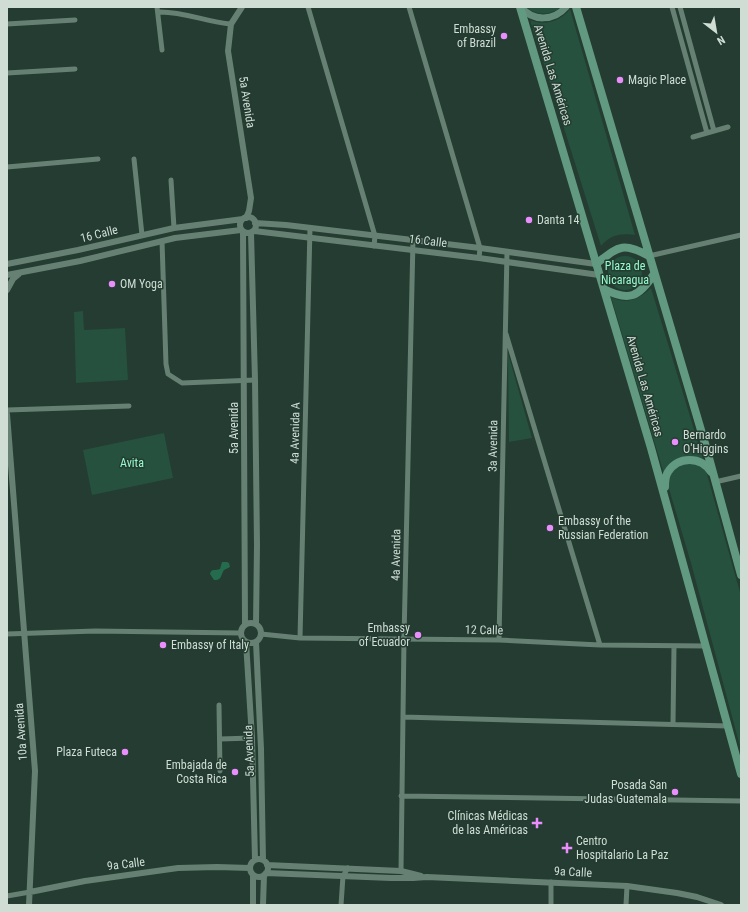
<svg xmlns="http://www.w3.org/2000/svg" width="748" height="912" font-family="'Roboto Condensed',sans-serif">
  <rect width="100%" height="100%" fill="#243c31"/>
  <path fill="#25513e" d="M526,7H561C550,16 537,16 526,7Z
    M570,9L635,235C621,233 610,235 601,246L530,20C544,26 560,22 570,9Z
    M608 273a17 17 0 1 1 34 0a17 17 0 1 1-34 0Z
    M651,288L703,459L701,460L692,458L664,474L611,297C627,305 639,299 651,288Z
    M83,311L84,330L125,328L128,380L76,383L74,312Z
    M508,353L532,438L509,442Z
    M164,433L173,478L92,495L83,450Z
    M692,462L705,467L741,596V750L691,563L667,482C672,466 676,465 692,462Z"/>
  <path fill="#256c4f" d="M222,562H227L229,563L230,567L224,570C221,574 222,581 214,580L210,574C211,568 216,571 220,569Z"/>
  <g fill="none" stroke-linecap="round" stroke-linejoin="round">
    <path stroke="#668073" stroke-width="5" d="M157,7L162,50
      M308,7L375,236L374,246
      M409,7L480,248L479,258
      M672,7L707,133
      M680,7L714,131
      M158,12C183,11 206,22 231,24
      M7,24L75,20
      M7,73L75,69
      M693,137L728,127
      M134,159L142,235
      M7,167L98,159
      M171,180L174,228
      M162,241L166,364L168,374L182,383L255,380
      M649,256L741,235
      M506,334L600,645
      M7,410L129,406
      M715,482L741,476
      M7,634L95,631L240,633
      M261,634L300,638L499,640L600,645L706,646
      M300,638L310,228
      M499,640L507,252
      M219,705L220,771
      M403,717L728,726
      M673,724L674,646
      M220,739L252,738
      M401,796L741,801
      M401,871L404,638L413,240
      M7,896L30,892
      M341,905L343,876L348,868
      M551,905V882
      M626,905L627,886"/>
    <path stroke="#668073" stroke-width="6" d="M242,7L231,24L228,51L251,198L249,211L246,218
      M240 225a8 8 0 1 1 16 0a8 8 0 1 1-16 0Z
      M255,223L286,225L480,248L596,264
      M254,231L479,258L599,275
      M243,232L245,624
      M251,233L255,380L257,545L256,624
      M7,264L78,250L174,228L243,219
      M7,275L80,261L175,238L241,230
      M7,290L13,279L19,274
      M7,414L35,771L29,905
      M241 633a10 10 0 1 1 20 0a10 10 0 1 1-20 0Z
      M246,642L252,738L255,860
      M256,642L261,749L263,860
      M250 868a9 9 0 1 1 18 0a9 9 0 1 1-18 0Z
      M267,865L401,871L421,876
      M266,873L391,878H413L427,877L627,886L677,893L697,897L721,905
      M30,892L85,881L178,868L217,867L250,868
      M253,905V875
      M263,905L264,875"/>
    <path stroke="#638d7a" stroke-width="7" d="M521,7C533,22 554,21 566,7"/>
    <path stroke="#619a80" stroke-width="8" d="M520,7L651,448L741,774
      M576,7L706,447L741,575
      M596,264C618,247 622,241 649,256
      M604,289C629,302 639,297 654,274
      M665,487C665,482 665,476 668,472C678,456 701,456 711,472"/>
  </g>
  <g fill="#ea8dfd" stroke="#243c31" stroke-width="1.5">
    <circle cx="504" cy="36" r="4"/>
    <circle cx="620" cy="80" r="4"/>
    <circle cx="529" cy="220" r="4"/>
    <circle cx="112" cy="284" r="4"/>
    <circle cx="675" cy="442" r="4"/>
    <circle cx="550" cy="528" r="4"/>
    <circle cx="418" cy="635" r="4"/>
    <circle cx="163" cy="645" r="4"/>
    <circle cx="125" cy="752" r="4"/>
    <circle cx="235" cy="772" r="4"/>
    <circle cx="675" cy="792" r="4"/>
    <path d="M535 817h4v4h4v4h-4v4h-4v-4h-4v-4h4z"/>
    <path d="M565 842h4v4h4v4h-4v4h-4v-4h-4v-4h4z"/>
  </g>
  <g text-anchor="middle" stroke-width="3" stroke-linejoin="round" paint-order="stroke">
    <g font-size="12" fill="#cfddd5" stroke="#243c31" text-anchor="start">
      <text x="496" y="33" text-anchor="end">Embassy<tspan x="496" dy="14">of Brazil</tspan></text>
      <text x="628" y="84">Magic Place</text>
      <text x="537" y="224">Danta 14</text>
      <text x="120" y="288">OM Yoga</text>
      <text x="683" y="439">Bernardo<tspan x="683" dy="14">O'Higgins</tspan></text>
      <text x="558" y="525">Embassy of the<tspan x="558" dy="14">Russian Federation</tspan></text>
      <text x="410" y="632" text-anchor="end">Embassy<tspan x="410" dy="14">of Ecuador</tspan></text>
      <text x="171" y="649">Embassy of Italy</text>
      <text x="117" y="756" text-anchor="end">Plaza Futeca</text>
      <text x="227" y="769" text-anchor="end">Embajada de<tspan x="227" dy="14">Costa Rica</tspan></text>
      <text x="667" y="789" text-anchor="end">Posada San<tspan x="667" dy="14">Judas Guatemala</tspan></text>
      <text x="528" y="820" text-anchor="end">Clínicas Médicas<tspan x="528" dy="14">de las Américas</tspan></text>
      <text x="576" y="845">Centro<tspan x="576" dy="14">Hospitalario La Paz</tspan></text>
    </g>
    <g font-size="12" fill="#cfddd5" stroke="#243c31">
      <text transform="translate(553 75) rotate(73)" y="4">Avenida Las Américas</text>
      <text transform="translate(247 102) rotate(81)" y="4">5a Avenida</text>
      <text transform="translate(99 234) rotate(-14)" y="4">16 Calle</text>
      <text transform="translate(428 241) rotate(7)" y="4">16 Calle</text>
      <text transform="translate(645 386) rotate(74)" y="4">Avenida Las Américas</text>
      <text transform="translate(234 428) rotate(-90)" y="4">5a Avenida</text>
      <text transform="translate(295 433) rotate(-89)" y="4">4a Avenida A</text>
      <text transform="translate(493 446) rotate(-89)" y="4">3a Avenida</text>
      <text transform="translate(396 555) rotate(-89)" y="4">4a Avenida</text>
      <text transform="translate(484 630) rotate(1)" y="4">12 Calle</text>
      <text transform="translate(21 732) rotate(-94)" y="4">10a Avenida</text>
      <text transform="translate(249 751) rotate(-92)" y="4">5a Avenida</text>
      <text transform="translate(126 864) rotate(-7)" y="4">9a Calle</text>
      <text transform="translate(573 872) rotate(3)" y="4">9a Calle</text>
    </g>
    <g font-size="12" fill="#97fccd" stroke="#243c31">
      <text x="625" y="270">Plaza de<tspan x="625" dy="14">Nicaragua</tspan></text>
      <text x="132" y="467">Avita</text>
    </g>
  </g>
  <rect width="748" height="912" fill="none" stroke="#cfddd5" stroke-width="16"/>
  <g transform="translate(716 32) rotate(149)" stroke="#243c31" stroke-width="3" paint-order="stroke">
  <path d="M0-3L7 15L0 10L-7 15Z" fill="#cfddd5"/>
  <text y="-6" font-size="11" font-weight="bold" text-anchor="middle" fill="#cfddd5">N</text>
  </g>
</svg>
